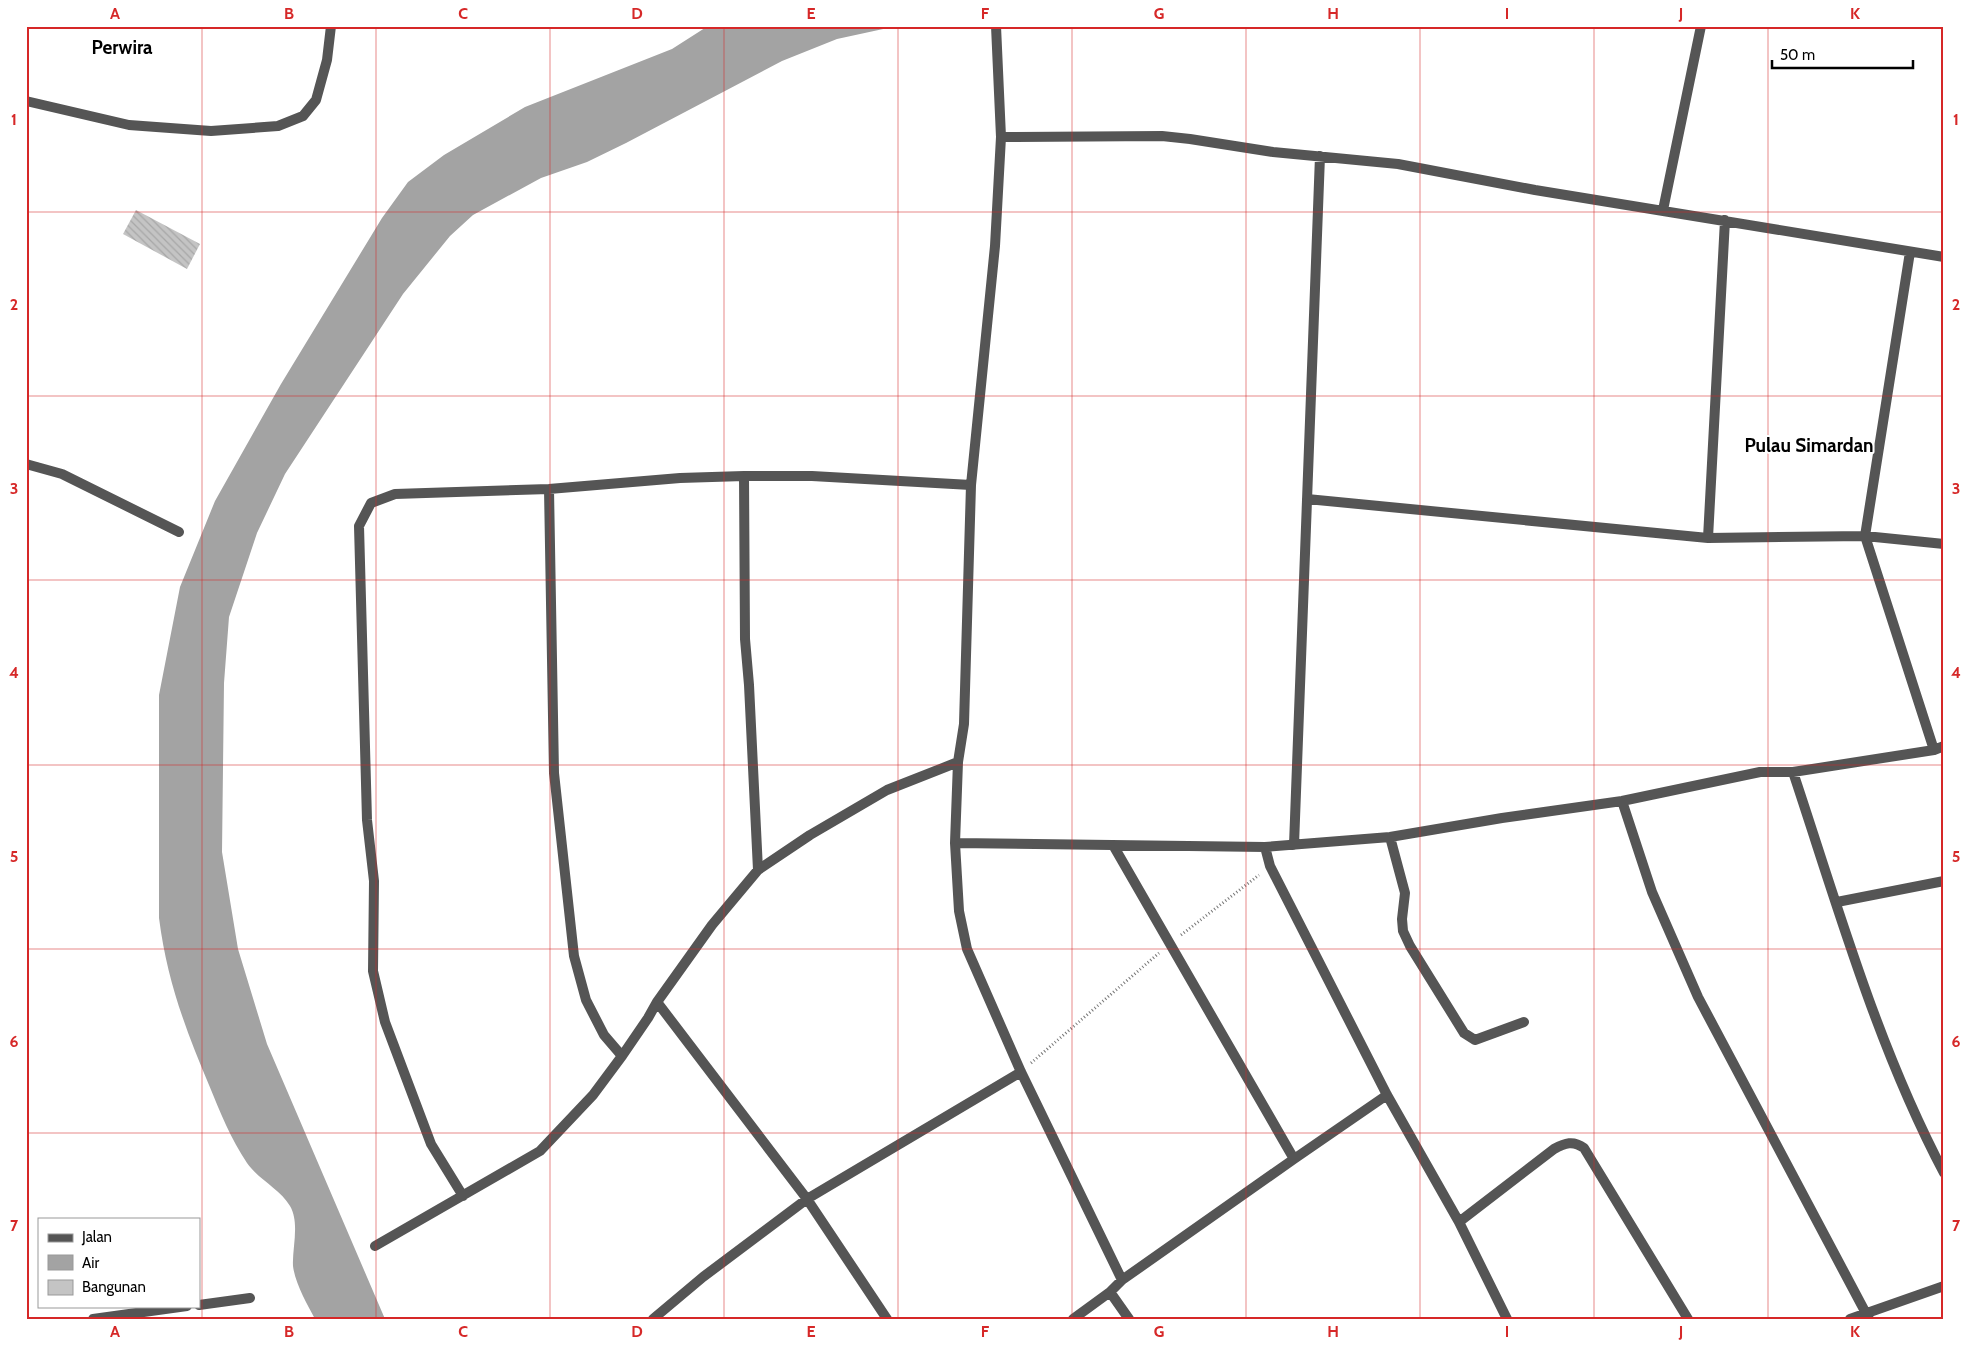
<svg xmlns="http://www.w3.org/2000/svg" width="1970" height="1345" font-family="Cabin,sans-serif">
  <defs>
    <pattern id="building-back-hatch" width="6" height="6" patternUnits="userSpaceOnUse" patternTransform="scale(1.25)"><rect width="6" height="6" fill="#c4c4c4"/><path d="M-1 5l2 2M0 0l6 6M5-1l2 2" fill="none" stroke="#a7a7a7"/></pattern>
  </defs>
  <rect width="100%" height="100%" fill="#fff"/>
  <path fill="#a3a3a3" d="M708,26H897L837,39L782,61L626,143L587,162L541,178L473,215L450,236L403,294L285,474L257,533L229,617L224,683L222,852L238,949L267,1044L385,1319H315C307,1304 295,1283 293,1266C292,1248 300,1223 290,1206C280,1189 259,1180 247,1163C231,1139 220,1112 209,1085C185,1028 167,980 159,918V695L180,587L215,501L281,384L382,218L408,182L444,155L525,107L672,49Z"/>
  <path fill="url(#building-back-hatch)" d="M136,210L200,244L187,269L123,234Z"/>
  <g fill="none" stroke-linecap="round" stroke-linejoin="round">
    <path stroke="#777" stroke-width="3" stroke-dasharray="1 2.5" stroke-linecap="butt" d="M1181,935L1259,875
      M1031,1063L1159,953"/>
    <path stroke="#555" stroke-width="10" d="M996,26L1001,137L995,246L971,485L964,724L958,762L955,843L959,911L967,949L1021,1072L1122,1280
      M26,101L129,125L211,131L278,126L303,116L316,100L327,60L331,26
      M1001,137L1162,136L1190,139L1273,152L1398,164L1535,190L1944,257
      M1663,210L1701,26
      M1910,252L1865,536L1934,750
      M26,464L62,474L179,532
      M744,476L745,639L749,685L758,870
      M549,489L554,773L574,956L586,1000L604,1035L622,1056
      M1307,499L1708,538L1865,536L1944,544
      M1708,538L1725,220
      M1793,772C1838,907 1877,1046 1944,1173
      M1622,801L1652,892L1698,997L1869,1319
      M1390,837L1405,893L1402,919L1403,931L1410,946L1464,1033L1475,1040L1524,1022
      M955,843L1265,847L1390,837L1502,818L1622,801L1760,772H1793L1934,750L1944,746
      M1113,845L1294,1159
      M1294,845L1320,156
      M1265,847L1270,866L1387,1095L1459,1222L1507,1319
      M1837,902L1944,881
      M657,1002L807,1199L887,1319
      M463,1196L431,1144L385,1022L373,971L374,881L367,820L359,526L371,503L395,494L549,489L680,478L744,476H812L971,485
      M1459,1222L1554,1149C1565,1143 1573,1140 1584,1148L1688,1319
      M375,1246L540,1151L593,1095L622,1056L648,1018L657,1002L712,925L758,870L810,835L887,790L958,762
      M1110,1292L1129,1319
      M199,1305L250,1298
      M93,1319L187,1306
      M653,1319L703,1277L807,1199L1021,1072
      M1073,1319L1110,1292L1122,1280L1294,1159L1387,1095
      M1850,1319L1944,1286"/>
  </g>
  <path fill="none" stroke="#d62828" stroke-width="1" stroke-opacity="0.55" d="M202,26V1319M376,26V1319M550,26V1319M724,26V1319M898,26V1319M1072,26V1319M1246,26V1319M1420,26V1319M1594,26V1319M1768,26V1319M26,212H1944M26,396H1944M26,580H1944M26,765H1944M26,949H1944M26,1133H1944"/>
  <g text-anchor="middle" stroke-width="4" stroke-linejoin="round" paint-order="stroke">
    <g font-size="19" font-weight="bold" fill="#000" stroke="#fff">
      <text x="122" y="54">Perwira</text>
      <text x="1809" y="452">Pulau Simardan</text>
    </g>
  </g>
  <rect width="1970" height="1345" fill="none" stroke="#ffffff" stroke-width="55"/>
  <rect x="38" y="1218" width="162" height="90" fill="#ffffff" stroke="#999999"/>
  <rect x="48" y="1234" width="25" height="8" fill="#555555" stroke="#999999"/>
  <text x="82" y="1242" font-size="15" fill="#000000">Jalan</text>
  <rect x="48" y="1255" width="25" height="15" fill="#a3a3a3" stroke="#999999"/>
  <text x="82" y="1268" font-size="15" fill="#000000">Air</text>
  <rect x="48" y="1280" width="25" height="15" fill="#c4c4c4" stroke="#999999"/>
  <text x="82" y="1292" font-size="15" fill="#000000">Bangunan</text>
  <path d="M1772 60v8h141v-8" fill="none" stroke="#000000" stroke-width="2.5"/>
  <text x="1780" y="60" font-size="15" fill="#000000" stroke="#ffffff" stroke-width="4" paint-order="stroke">50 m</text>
  <rect x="28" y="28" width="1914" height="1290" fill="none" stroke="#d62828" stroke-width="2"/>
  <g font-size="16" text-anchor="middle" font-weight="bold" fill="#d62828">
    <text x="115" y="19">A</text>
    <text x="289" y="19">B</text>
    <text x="463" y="19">C</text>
    <text x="637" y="19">D</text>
    <text x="811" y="19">E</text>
    <text x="985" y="19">F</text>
    <text x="1159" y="19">G</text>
    <text x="1333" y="19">H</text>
    <text x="1507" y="19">I</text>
    <text x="1681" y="19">J</text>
    <text x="1855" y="19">K</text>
    <text x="14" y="125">1</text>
    <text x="1956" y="125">1</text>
    <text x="14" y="310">2</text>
    <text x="1956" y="310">2</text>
    <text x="14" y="494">3</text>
    <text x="1956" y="494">3</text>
    <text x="14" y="678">4</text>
    <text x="1956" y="678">4</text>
    <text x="14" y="862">5</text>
    <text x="1956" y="862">5</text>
    <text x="14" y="1047">6</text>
    <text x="1956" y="1047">6</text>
    <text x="14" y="1231">7</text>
    <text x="1956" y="1231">7</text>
    <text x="115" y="1337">A</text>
    <text x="289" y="1337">B</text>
    <text x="463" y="1337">C</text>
    <text x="637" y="1337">D</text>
    <text x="811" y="1337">E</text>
    <text x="985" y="1337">F</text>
    <text x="1159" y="1337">G</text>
    <text x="1333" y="1337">H</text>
    <text x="1507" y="1337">I</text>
    <text x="1681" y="1337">J</text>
    <text x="1855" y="1337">K</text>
  </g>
</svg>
